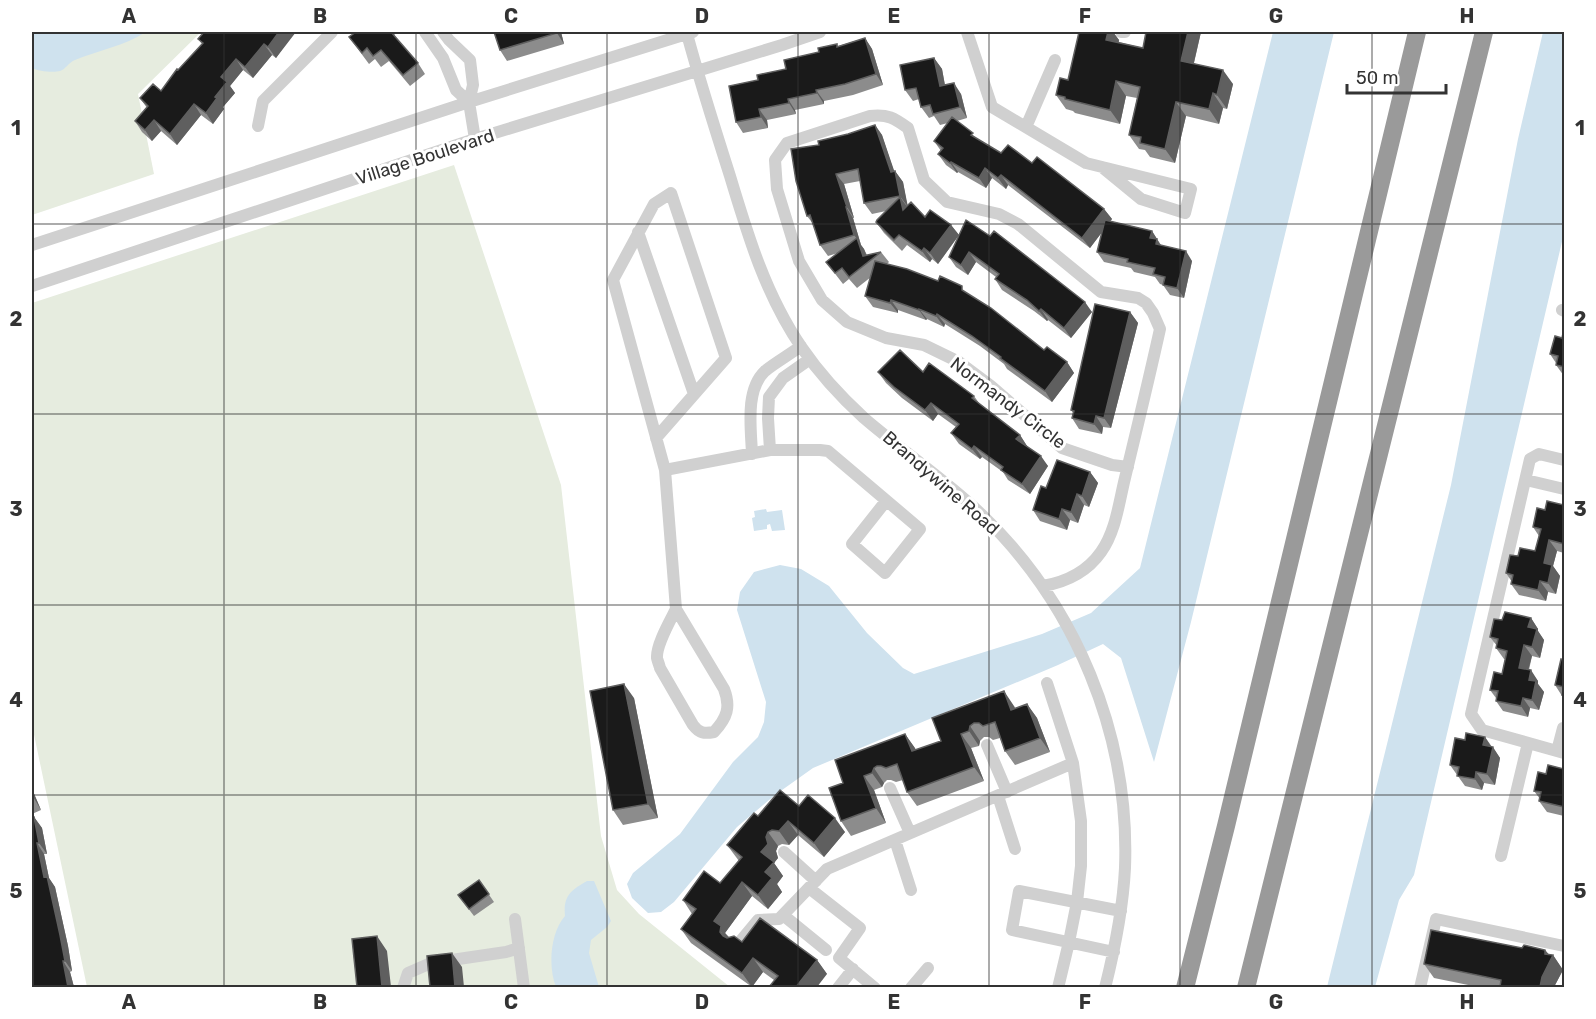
<svg xmlns="http://www.w3.org/2000/svg" width="1596" height="1019" font-family="Rubik,sans-serif">
  <rect width="100%" height="100%" fill="#fff"/>
  <path fill="#e6ecdf" d="M32,32H201L138,94L154,174L32,215Z
    M454,165L561,485L601,836L617,890L639,914L730,987H87L32,725V303Z"/>
  <path fill="#cfe2ee" d="M32,32H146C124,46 99,50 75,60C69,62 65,70 60,71C53,73 38,71 32,68Z
    M1273,32H1334L1191,622L1154,762L1121,658L1103,644L1058,665L813,768L775,795L737,827L674,902L661,912L648,913L632,898L627,884L633,873L680,834L733,762L758,737L764,722L766,702L737,610L740,592L754,572L780,565L801,569L829,586L867,633L903,668L914,674L1042,634L1091,613L1140,568Z
    M1543,32H1564V233L1414,875L1399,900L1375,987H1327L1451,485L1518,139Z
    M766,509L767,512L782,510L785,530L772,531L770,524L767,525V529L754,531L752,518L755,517L754,511Z
    M587,881H594L611,921L607,927L591,940L589,953L599,987H556C548,967 550,933 565,916C563,896 571,890 587,881Z"/>
  <g fill="none" stroke-linecap="round" stroke-linejoin="round">
    <path stroke="#d0d0d0" stroke-width="12" d="M425,32L443,58L456,90L469,102
      M443,32L449,40L470,60L473,85L469,102L475,139
      M967,32L992,107L1086,163L1191,189L1185,213L1141,199L1102,167
      M1121,32H1125
      M687,34C700,82 715,129 730,176C748,236 766,296 802,348C819,373 841,397 864,418C901,450 943,478 979,512C1076,604 1130,735 1125,868C1123,909 1115,948 1105,988
      M258,126L263,101L332,32
      M1026,127L1055,60
      M638,232L694,394
      M32,245L469,102L693,32
      M32,286L475,139L782,45L820,32
      M1562,310L1564,311
      M656,438L726,358L671,193L654,204L613,280L665,470
      M770,450L768,418L769,397L783,378L810,359
      M752,454C751,428 745,390 765,371C776,362 789,355 801,346
      M1564,460L1539,454L1530,459L1471,714L1482,730L1564,753
      M1526,480L1564,489
      M1043,586C1066,582 1087,572 1101,552C1116,531 1119,502 1125,478C1137,428 1149,379 1160,329L1153,313L1146,303L1138,298L1101,292L1018,224L999,214L947,202L924,180L908,128C894,118 888,114 870,116L787,143L775,160L777,189L799,261L822,300L847,322L886,338L924,345L959,362L991,386L1062,448L1112,465L1128,467
      M676,609C670,621 656,645 657,658C657,659 660,667 660,668L693,725C699,733 704,734 714,732C727,718 731,707 724,689L676,609L665,470L770,450H820L828,451L920,529L885,573L852,544L886,501
      M1047,683L1073,763L1081,821V866L1077,902L1069,942L1058,988
      M987,745L1007,792
      M1557,751L1563,728L1564,729
      M890,788L910,833
      M998,796L1015,849
      M895,840L911,890
      M784,852L816,881
      M1501,856L1528,743
      M809,888L860,928L839,958L875,988
      M783,915L826,950
      M515,919L524,988
      M738,944L758,920L779,919L827,869L1073,763
      M1114,952L1012,930L1019,891L1121,911
      M403,988L408,973L431,963L506,952L519,948
      M838,988L853,969
      M911,988L928,968
      M1420,988L1436,919L1564,946"/>
    <path stroke="#9a9a9a" stroke-width="18" d="M1185,988L1226,826L1417,32
      M1246,988L1484,32"/>
  </g>
  <path fill="#8c8c8c" d="M356,32H398L394,35L418,63L425,74L410,86L389,61L381,67L375,59L369,64L349,37Z
    M494,32H561L564,44L507,61L500,50Z
    M580,32H593L581,34Z
    M1090,32H1113L1119,40V42L1143,48L1146,32H1201L1194,63L1233,84L1227,109L1223,108L1219,124L1186,116L1175,163L1150,157L1145,150L1139,149L1129,135L1137,98L1126,96L1120,124L1075,113L1073,111L1066,109L1056,95L1068,80Z
    M290,38L276,58L272,55L253,78L243,70L230,86L235,93L223,107L224,109L213,124L201,115L177,145L161,131L152,141L142,132L135,121L147,108L140,98L161,91L202,44L198,39Z
    M865,38L872,49L883,85L853,95L824,101V104L795,110L796,114L767,120L768,128L743,133L736,122L758,80L786,69L837,44L838,46Z
    M934,58L942,69L945,85L961,94L967,118L957,121L977,139L1001,153L1032,163L1104,209L1112,219L1110,221L1152,231L1161,245L1192,261L1184,298L1170,295L1163,285L1160,284L1155,277L1134,272L1131,268L1104,262L1097,252L1102,232L1090,248L1008,185L1006,189L992,178L986,188L958,172L957,173L946,165L938,154L941,151L934,141L948,123L940,125L934,116L929,118L921,107L919,99L913,101L905,90Z
    M875,125L882,135L894,172L895,171L903,182L907,205L925,217L951,225L959,235L938,264L932,259L930,262L907,245L902,251L884,233L876,222L886,211L872,214L864,203L860,181L844,184L854,218H853L861,245L864,249L867,255L881,252L889,262L887,264L966,293L1044,350L1067,362L1074,373L1052,402L1007,369L1004,364L980,346L945,324L944,327L927,319L926,320L898,310V313L873,307L865,296L871,277L857,288L849,279L843,284L826,262L838,253L828,256L820,245L814,225L807,216L819,145Z
    M966,220L1092,312L1071,338L1048,320L1047,321L1034,311L1002,290L995,279L996,277L976,262L968,275L956,267L949,257Z
    M1130,312L1138,323L1111,428L1103,427L1102,434L1079,429L1072,418L1073,413L1071,410Z
    M1564,329V376L1556,365V363L1550,354L1562,338Z
    M878,372H923L974,396L979,403L1020,435L1027,446L1048,466L1030,494L1008,480L1003,472L982,457L980,459L959,444L951,433L956,427L938,414L933,421L902,398L886,383Z
    M1090,472L1098,483L1089,507L1084,505L1078,523L1070,520L1067,530L1040,521L1033,510Z
    M1564,505V553L1557,551L1553,566L1560,576L1556,594L1548,592L1546,601L1519,595L1511,584L1512,582L1506,573L1518,556L1535,551L1539,536L1533,527L1545,510Z
    M1531,618L1538,629V631L1544,640L1540,658L1532,656L1529,670L1538,681V684L1544,692L1539,710L1530,708L1528,717L1503,711L1496,701V698L1490,690L1502,674L1505,659H1504L1496,648L1497,646L1490,637L1502,620Z
    M1564,660V699L1555,685Z
    M634,698L658,818L623,825L613,810Z
    M1027,704L1037,718L1050,752L1015,765L1005,751L1000,738L993,740L989,737H984L980,741L979,746L971,748L984,781L917,806L907,792L903,780L896,782L891,780H887L884,783L882,787L874,790L886,823L851,836L841,821L843,783L905,734L916,750L941,741L932,718L1014,706L1015,708Z
    M1485,737L1500,758L1495,785L1484,783L1482,790L1465,786L1450,765L1465,740Z
    M1564,769V816L1547,812L1539,801L1540,799L1534,791L1546,774Z
    M32,789L41,810L32,814Z
    M799,806L845,832L824,857L798,835L789,845L782,844L778,846L776,851L778,858L774,863L783,876L777,884L782,892L768,909L752,896L725,933L729,937L742,942L817,960L827,974L774,980L763,972L752,987L691,943L681,929L692,914L683,900L720,883L739,861L727,845L758,816Z
    M34,817L42,828L47,854H44L49,878L55,887L68,946L72,971L70,972L74,987H32Z
    M479,880L494,902L474,916L458,895Z
    M1522,948L1545,950L1549,955H1553L1563,970L1554,987H1478L1434,978L1424,964Z"/>
  <path fill="#5f5f5f" d="M279,32H296L276,58L268,47Z
    M556,32H561L564,44L557,33Z
    M1108,32H1113L1119,40L1116,54L1106,40Z
    M1188,32H1201L1191,75L1181,61Z
    M865,38L872,49L883,85L876,74Z
    M264,44L272,55L253,78L245,67Z
    M934,58L942,69L947,97L940,86Z
    M236,59L243,70L230,86L235,93L223,107L224,109L213,124L206,113L215,97L221,77Z
    M1223,70L1233,84L1227,109L1217,95Z
    M1116,81L1126,96L1120,124L1110,110Z
    M954,83L961,94L967,118L960,107Z
    M816,90L824,101V104L817,93Z
    M1213,93L1223,108L1219,124L1209,109Z
    M788,99L795,110L796,114L789,103Z
    M1176,102L1186,116L1175,163L1165,149Z
    M194,104L201,115L177,145L170,134Z
    M759,109L767,120L768,128L761,117Z
    M154,120L161,131L152,141L145,130Z
    M875,125L882,135L897,179L895,171L903,182L908,207L900,196L891,172Z
    M951,162L958,172L957,173L950,163Z
    M985,168L992,178L986,188L979,178Z
    M836,174L844,184L854,218L847,207Z
    M1001,175L1008,185L1006,189L998,178Z
    M900,197L908,208L903,210Z
    M846,207L853,218L861,245L864,249L869,262L863,256L857,239L854,235Z
    M1104,209L1112,219L1090,248L1082,238Z
    M951,225L959,235L938,264L930,253Z
    M1152,231L1163,249L1162,254L1150,238Z
    M924,248L932,259L930,262L922,251Z
    M1186,251L1192,261L1184,298L1177,288Z
    M969,252L976,262L968,275L961,265Z
    M891,300L898,310V313L890,303Z
    M1085,302L1092,312L1071,338L1064,328Z
    M919,309L927,319L926,320L919,310Z
    M1041,309L1048,320L1047,321L1039,311Z
    M1130,312L1138,323L1111,428L1104,418Z
    M937,314L945,324L944,327L936,316Z
    M1067,362L1074,373L1052,402L1045,391Z
    M931,403L938,414L933,421L925,410Z
    M1096,416L1103,427L1102,434L1094,424Z
    M1020,435L1027,446L1024,450L1016,439Z
    M974,446L982,457L980,459L972,449Z
    M1041,456L1048,466L1030,494L1022,484Z
    M1090,472L1098,483L1089,507L1082,496Z
    M1077,494L1084,505L1078,523L1071,512Z
    M1062,509L1070,520L1067,530L1059,519Z
    M1549,540L1557,551L1553,566L1560,576L1556,594L1548,583L1544,563Z
    M1540,581L1548,592L1546,601L1538,590Z
    M1531,618L1538,629V631L1544,640L1540,658L1532,647L1528,627Z
    M1524,645L1532,656L1526,678L1519,668Z
    M1531,670L1538,681V684L1544,692L1539,710L1532,700L1529,680Z
    M624,684L634,698L658,818L648,804Z
    M1004,691L1014,706L1021,724L1011,710Z
    M1523,698L1530,708L1528,717L1521,706Z
    M1027,704L1037,718L1050,752L1040,738Z
    M970,726L980,741L979,746L969,731Z
    M905,734L915,748L922,766L912,751Z
    M961,734L971,748L984,781L974,767Z
    M1485,737L1492,748L1483,745Z
    M1493,747L1500,758L1495,785L1487,774Z
    M874,768L884,783L882,787L872,773Z
    M1476,772L1484,783L1482,790L1475,779Z
    M864,776L874,790L886,823L876,808Z
    M32,789L41,810L32,795Z
    M34,817L42,828L47,854L39,843Z
    M835,818L845,832L824,857L814,843Z
    M788,821L798,835L789,845L779,831Z
    M768,832L778,846L776,851L778,858L774,863L783,876L777,884L782,892L768,909L758,895L765,872L761,852Z
    M37,843L44,854L49,878L55,887L68,946L72,971L65,961L44,877Z
    M742,882L752,896L725,933L731,940L730,946L714,921Z
    M377,936L387,951L391,987H382Z
    M1545,950L1552,958L1553,955L1563,970L1554,987H1540Z
    M452,953L462,967L464,987H455Z
    M753,958L763,972L752,987L742,973Z
    M817,960L827,974L817,987H796Z
    M63,961L70,972L74,987H68Z"/>
  <path fill="#1a1a1a" stroke="#5f5f5f" stroke-width="1.5" d="M204,32H279L268,47L264,44L245,67L236,59L221,77L227,82L215,97L217,98L206,113L194,104L170,134L154,120L145,130L135,121L148,106L140,98L153,84L161,91L177,69L178,70L203,43L198,39Z
    M356,32H391L418,63L403,75L381,50L373,56L367,48L362,53L349,37Z
    M494,32H556L557,33L500,50Z
    M1079,32L1089,33L1090,32H1108L1106,40L1143,48L1146,32H1188L1181,61L1223,70L1217,95L1213,93L1209,109L1176,102L1165,149L1140,143L1141,137L1129,135L1140,87L1116,81L1110,110L1065,99V97L1056,95L1060,78L1068,80Z
    M865,38L876,74L845,84L816,90L817,93L788,99L789,103L759,109L761,117L736,122L729,86L758,80L757,75L786,69L784,60L819,52L818,48L837,44V47Z
    M934,58L940,86L954,83L960,107L933,114L930,105L921,107L916,88L905,90L900,65Z
    M952,117L973,133L971,135L1001,153L1008,145L1032,163L1037,157L1104,209L1082,238L1001,175L998,178L985,168L979,178L951,162L950,163L938,154L943,148L934,141Z
    M875,125L891,172L895,171L900,196L864,203L858,169L836,174L847,207H846L854,235L820,245L810,215L807,216L796,181L791,149L819,145L818,141L848,134Z
    M900,197L903,210L911,202L925,217L930,210L951,225L930,253L924,248L922,251L899,235L894,240L876,222L877,220Z
    M966,220L990,236L994,231L1085,302L1064,328L1041,309L1039,311L1027,300L995,279L999,274L969,252L961,265L949,257Z
    M1105,220L1152,231L1150,238L1157,239L1156,244L1186,251L1177,288L1163,285L1165,277L1153,274L1155,268L1127,262L1128,259L1097,252Z
    M857,238L863,256L881,252L849,277L842,268L835,273L826,262Z
    M875,261L907,269L938,281L940,276L962,286V290L991,308L1044,350L1047,347L1067,362L1045,391L1000,358L1001,357L972,336L937,314L936,316L919,309V310L891,300L890,303L865,296Z
    M1095,304L1130,312L1104,418L1096,416L1094,424L1072,418L1074,411L1071,410Z
    M1564,329V367L1556,365L1558,356L1550,354L1555,336L1562,338Z
    M900,350L923,372L929,363L974,396L972,398L1020,435L1016,439L1041,456L1022,484L1001,470L1003,467L974,446L972,449L951,433L959,424L931,403L925,410L894,387L878,372Z
    M1057,460L1090,472L1082,496L1077,494L1071,512L1062,509L1059,519L1033,510L1041,486L1046,488Z
    M1547,501L1564,505V544L1549,540L1544,563L1552,565L1548,583L1540,581L1538,590L1511,584L1513,575L1506,573L1510,555L1518,556L1520,548L1535,551L1541,529L1533,527L1537,508L1545,510Z
    M1505,612L1531,618L1528,627L1537,629L1532,647L1524,645L1519,668L1531,670L1529,680L1536,681L1532,700L1523,698L1521,706L1496,701L1498,691L1490,690L1494,672L1502,674L1507,651L1496,648L1498,639L1490,637L1494,619L1502,620Z
    M1561,659L1564,660V696L1562,695L1564,687L1555,685Z
    M624,684L648,804L613,810L590,691Z
    M1004,691L1011,710L1027,704L1040,738L1005,751L995,722L983,726L979,723H974L970,726L969,731L961,734L974,767L907,792L897,764L886,768L881,766H877L874,768L872,773L864,776L876,808L841,821L829,788L843,783L835,760L905,734L912,751L941,741L932,718Z
    M1466,733L1485,737L1483,745L1493,747L1487,774L1476,772L1475,779L1457,776L1459,767L1450,765L1455,738L1465,740Z
    M1548,765L1564,769V807L1539,801L1541,792L1534,791L1538,772L1546,774Z
    M780,790L799,806L808,795L835,818L814,843L788,821L779,831L772,830L768,832L766,837L768,844L761,852L774,862L765,872L772,878L758,895L742,882L714,921L721,926L720,932L723,936L727,938L734,936L742,942L760,918L817,960L796,987H769L778,976L753,958L742,973L681,929L696,909L683,900L704,871L720,883L742,857L727,845L754,813L758,816Z
    M34,817L39,843H37L44,877L47,876L60,935L65,961H63L68,987H32V818Z
    M479,880L489,894L469,909L458,895Z
    M1431,930L1522,948L1524,945L1545,950V954L1553,955L1542,977L1540,987H1500L1501,980L1424,964Z
    M377,936L382,987H357L352,939Z
    M452,953L455,987H430L427,956Z"/>
  <path fill="none" stroke="#333" stroke-width="1.5" stroke-opacity="0.55" d="M224,32V988M416,32V988M607,32V988M798,32V988M989,32V988M1180,32V988M1372,32V988M32,224H1564M32,414H1564M32,605H1564M32,795H1564"/>
  <g text-anchor="middle" stroke-width="6" stroke-linejoin="round" paint-order="stroke">
    <g font-size="18" fill="#333" stroke="#fff">
      <text transform="translate(425 157) rotate(-18)" y="6">Village Boulevard</text>
      <text transform="translate(1008 403) rotate(37)" y="6">Normandy Circle</text>
      <text transform="translate(941 483) rotate(41)" y="6">Brandywine Road</text>
    </g>
  </g>
  <rect width="1596" height="1019" fill="none" stroke="#ffffff" stroke-width="66"/>
  <path d="M1347 84v9h99v-9" fill="none" stroke="#333333" stroke-width="3"/>
  <text x="1356" y="84" font-size="18" fill="#333333" stroke="#ffffff" stroke-width="4.5" paint-order="stroke">50 m</text>
  <rect x="33" y="33" width="1530" height="953" fill="none" stroke="#333" stroke-width="2"/>
  <g font-size="20" text-anchor="middle" font-weight="bold" fill="#333">
    <text x="129" y="23">A</text>
    <text x="320" y="23">B</text>
    <text x="511" y="23">C</text>
    <text x="702" y="23">D</text>
    <text x="894" y="23">E</text>
    <text x="1085" y="23">F</text>
    <text x="1276" y="23">G</text>
    <text x="1467" y="23">H</text>
    <text x="16" y="135">1</text>
    <text x="1580" y="135">1</text>
    <text x="16" y="326">2</text>
    <text x="1580" y="326">2</text>
    <text x="16" y="516">3</text>
    <text x="1580" y="516">3</text>
    <text x="16" y="707">4</text>
    <text x="1580" y="707">4</text>
    <text x="16" y="898">5</text>
    <text x="1580" y="898">5</text>
    <text x="129" y="1009">A</text>
    <text x="320" y="1009">B</text>
    <text x="511" y="1009">C</text>
    <text x="702" y="1009">D</text>
    <text x="894" y="1009">E</text>
    <text x="1085" y="1009">F</text>
    <text x="1276" y="1009">G</text>
    <text x="1467" y="1009">H</text>
  </g>
</svg>
